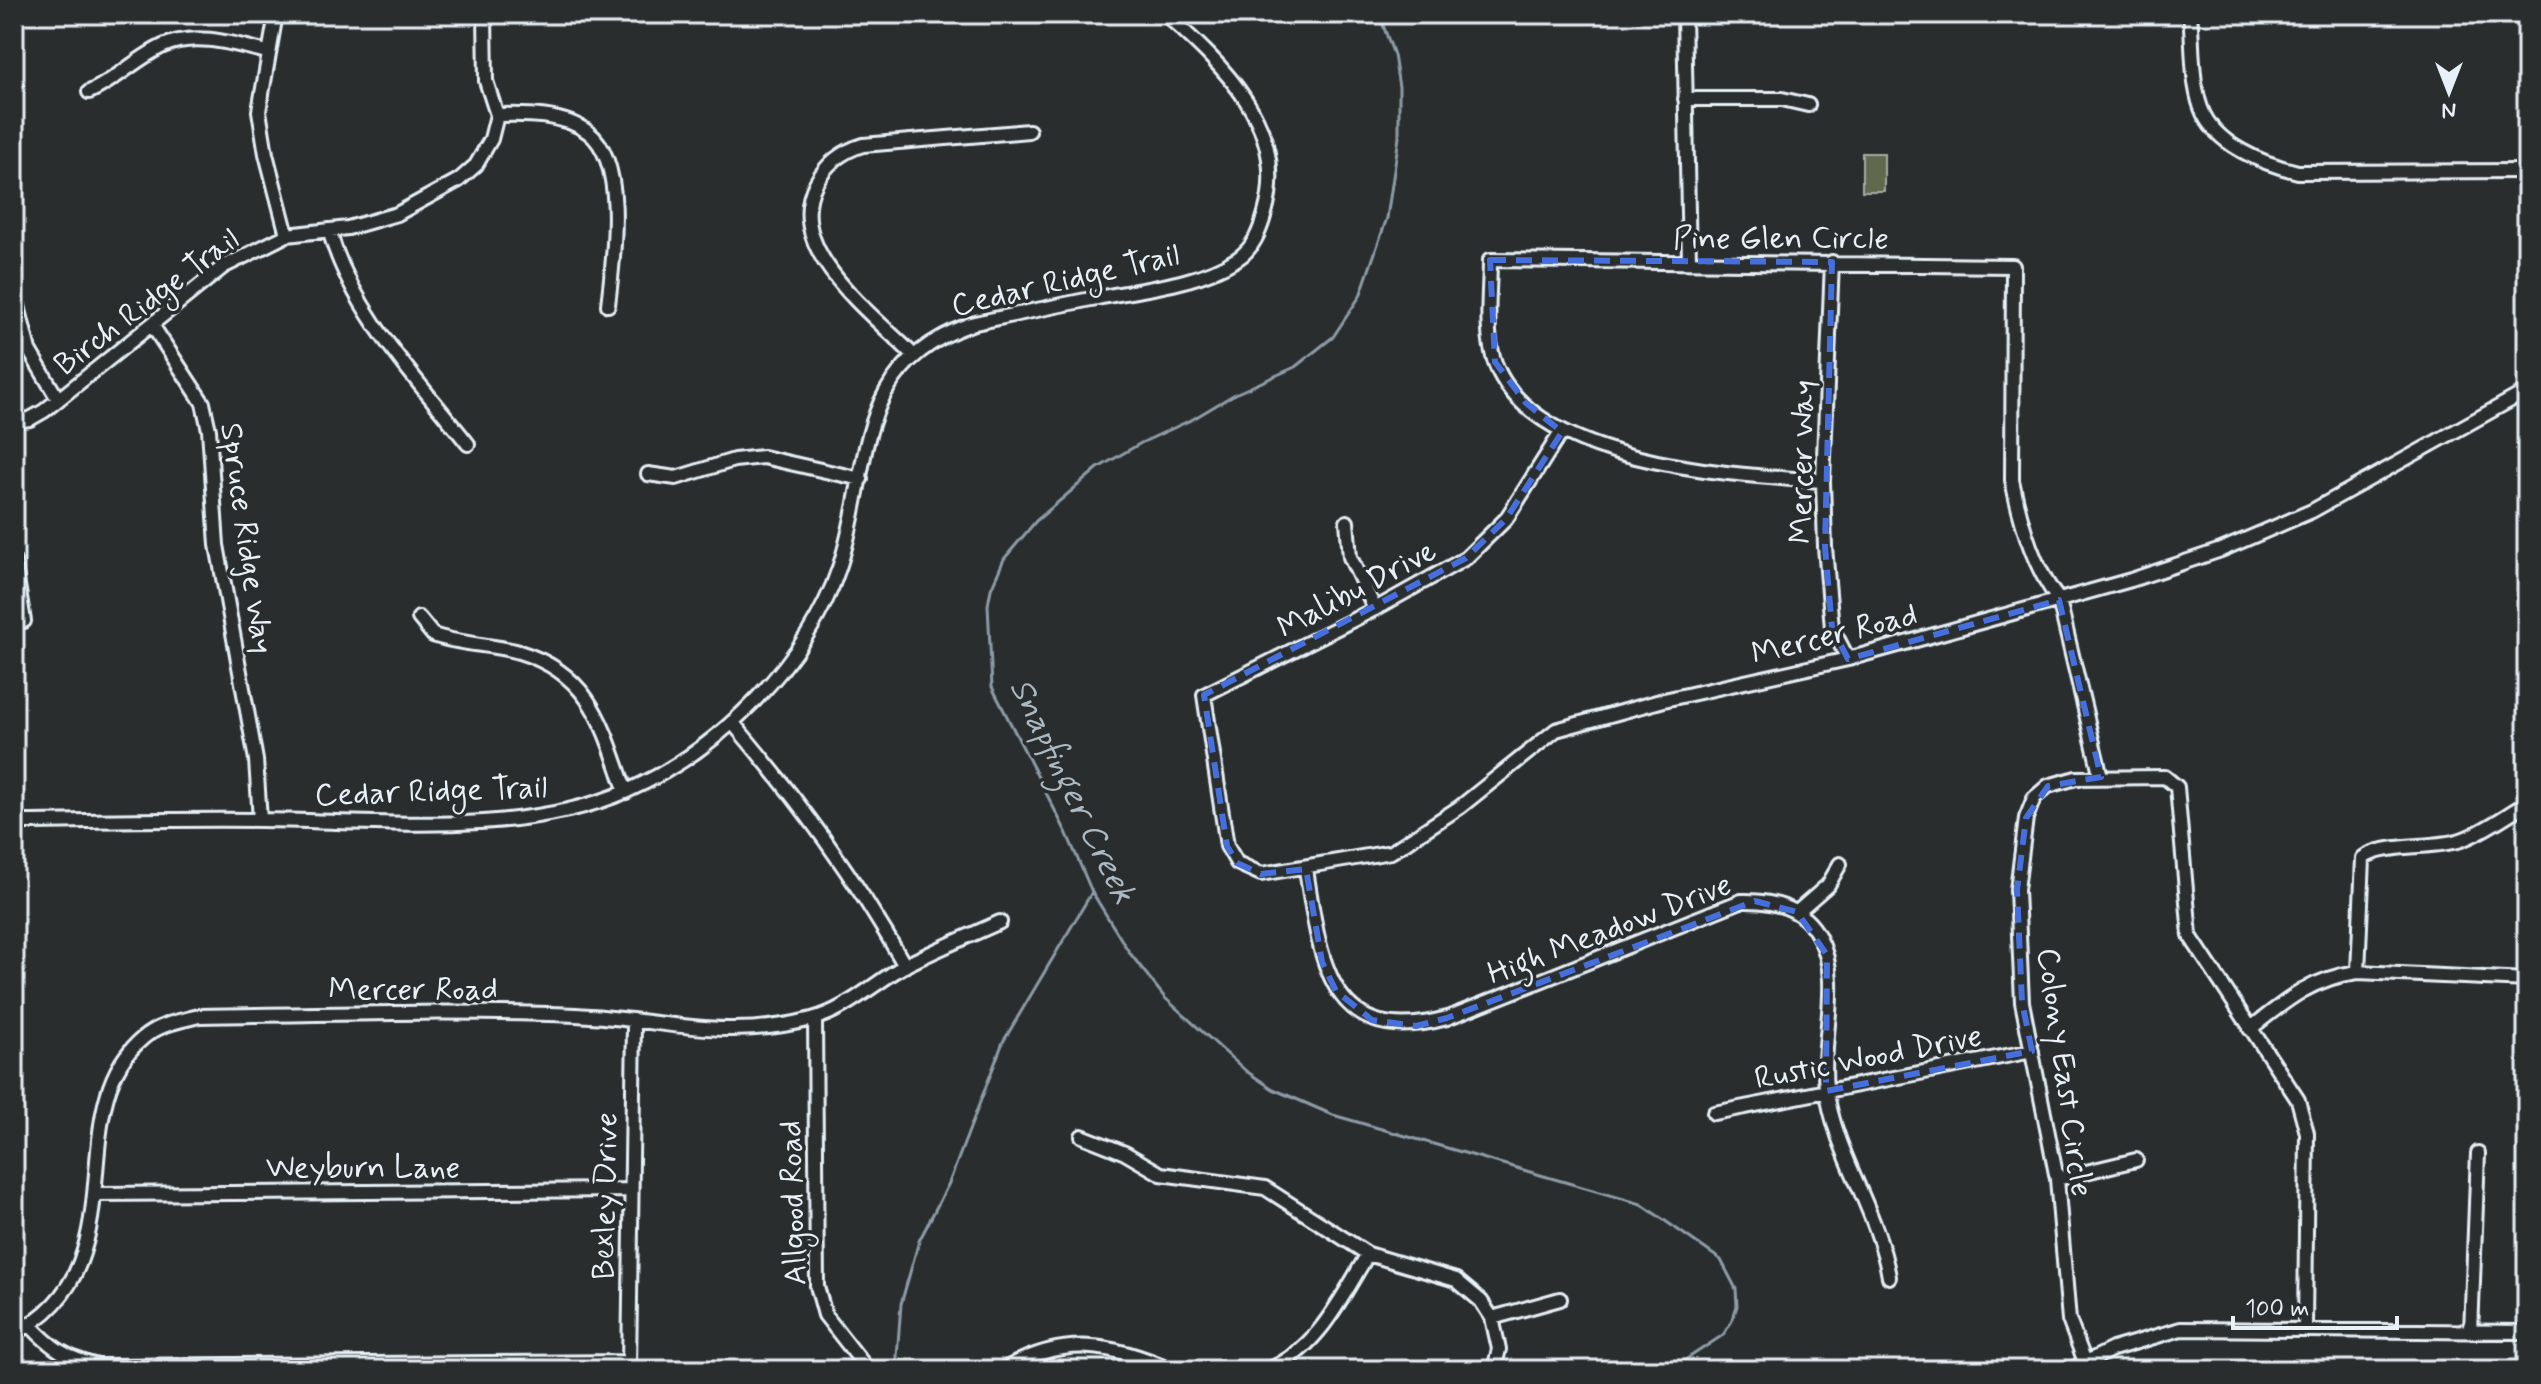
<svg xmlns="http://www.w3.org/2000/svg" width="2541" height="1384" font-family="Mynerve,sans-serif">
  <rect width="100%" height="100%" fill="#2a2d2e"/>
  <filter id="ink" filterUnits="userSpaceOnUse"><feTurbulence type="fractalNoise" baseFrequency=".0125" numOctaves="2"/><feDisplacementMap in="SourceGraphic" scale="16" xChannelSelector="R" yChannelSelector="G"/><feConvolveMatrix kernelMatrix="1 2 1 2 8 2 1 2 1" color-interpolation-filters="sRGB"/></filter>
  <g filter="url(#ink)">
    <path fill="#61674d" stroke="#a4aca2" stroke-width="2" d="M1862,153H1884V191H1862Z"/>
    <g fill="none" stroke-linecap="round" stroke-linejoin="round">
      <path stroke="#8d9ca9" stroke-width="3" d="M1379,14L1394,55L1399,87V137L1387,218L1360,296L1333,337L1295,367L1235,394L1193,419L1141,443L1098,468L1036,521L1004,559L991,589L988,605L992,687L1067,834L1092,892L1129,952L1165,998L1246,1071L1273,1089L1333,1115L1641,1204L1721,1260L1736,1289L1737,1306L1732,1321L1723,1335L1670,1370
        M896,1370L901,1304L919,1241L949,1183L1003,1042L1092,892"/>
      <defs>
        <path id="minor" d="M276,14L259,111L266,154L287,235
          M1684,14L1689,262
          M2190,14C2193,43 2191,80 2201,108C2214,145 2264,164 2298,172L2527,171
          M89,92C116,80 137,58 163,46C195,31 235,44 267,52
          M1685,99H1782L1808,105
          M497,115C526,114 564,114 588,132C628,162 613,261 608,305
          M329,230C352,312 416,378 468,444
          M1832,262L1823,481L1825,547L1832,628L1848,659
          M14,290L29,350L58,399
          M152,325L203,403L209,430L217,545L256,760L260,820
          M913,355C872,313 782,249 816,183C826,164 843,151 863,145L1029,131
          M14,421L30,419L44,411L223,267L287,235L348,228L397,214L459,180L476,165L491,139L497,115L486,81L485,14
          M1562,431L1506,519L1466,558L1375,609L1204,695L1227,846L1237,863L1261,874L1391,852L1460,807L1556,730L1664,700L1848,659L2131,580L2221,550L2312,511L2527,391
          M648,474L676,478L734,460L763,457L861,479
          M1823,481C1733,475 1533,465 1495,363C1484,332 1490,292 1490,260L2013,266L2012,480C2020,520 2033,568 2059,600L2101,777
          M1347,522L1350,557L1375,609
          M14,561L24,621
          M419,618L433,635C461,645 491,644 519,652C592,674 603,727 626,792
          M732,722C800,802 853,874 905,966
          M14,822C96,821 179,819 261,820C376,821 520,838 627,791C718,751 807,663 839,568C873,467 849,368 971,324C1013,315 1054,306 1097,298C1143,289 1196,285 1237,259C1253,249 1260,231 1265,213C1290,128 1223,65 1165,14
          M1306,869C1320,960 1329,1050 1447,1018L1741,901C1771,900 1804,907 1819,937C1843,981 1820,1039 1826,1087C1835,1155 1878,1210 1889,1277
          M1797,912L1828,885L1840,864
          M2358,972L2363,858C2382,843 2435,849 2461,840C2484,832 2506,815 2527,803
          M815,1018L817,1286L825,1315L868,1370
          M2250,1029C2285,1001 2312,978 2358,972L2527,980
          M1714,1113L2032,1051
          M1082,1136L1125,1153L1161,1174L1265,1188L1368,1254L1456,1280L1481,1301L1492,1318L1499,1349L1494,1370
          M2057,1179L2136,1160
          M97,1194L630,1190
          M1492,1318L1560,1299
          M30,1325C51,1348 68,1359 98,1366L629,1362
          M2471,1332L2478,1153
          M14,1333C143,1270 57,1109 143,1038C159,1024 180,1021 199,1016C325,1014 451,1010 576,1015C661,1019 724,1042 812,1019C847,1010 875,982 906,965C937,949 969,936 1000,922
          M2085,1362L2069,1320L2057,1179L2022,1002L2017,890L2026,818L2034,798L2048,786L2076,778L2165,777L2177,787L2190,936L2298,1100L2307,1133L2305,1329
          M629,1367L634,1023
          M1003,1370C1065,1334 1111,1344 1173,1370
          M1268,1370C1318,1349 1341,1298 1368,1254
          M2070,1370L2113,1349L2181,1329L2527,1332"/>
      </defs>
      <use href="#minor" stroke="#e8f1f8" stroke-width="18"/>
      <use href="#minor" stroke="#2a2d2e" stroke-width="12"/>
    </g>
  </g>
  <path fill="none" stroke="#466fde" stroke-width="6" stroke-dasharray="16 10" stroke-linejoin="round" d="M1490,260L1832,262L1825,547L1832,628L1848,659L2059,600L2101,777L2048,786L2026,818L2017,890L2022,1002L2032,1051L1826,1091L1827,955L1797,912L1755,901L1447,1018L1416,1026L1372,1020L1336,991L1322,962L1306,869L1261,874L1237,863L1227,846L1204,695L1466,558L1506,519L1562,432L1526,403L1495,362Z"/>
  <g text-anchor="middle" stroke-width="7" stroke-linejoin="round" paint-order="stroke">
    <g font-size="32" fill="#e8f1f8" stroke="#2a2d2e">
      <text x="1781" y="248">Pine Glen Circle</text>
      <text transform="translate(1065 279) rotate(-13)" y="11">Cedar Ridge Trail</text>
      <text transform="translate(146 301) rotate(-37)" y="11">Birch Ridge Trail</text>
      <text transform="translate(1801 462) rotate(-89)" y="11">Mercer Way</text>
      <text transform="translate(248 538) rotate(82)" y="11">Spruce Ridge Way</text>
      <text transform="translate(1356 588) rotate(-28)" y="11">Malibu Drive</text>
      <text transform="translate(1834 633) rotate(-14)" y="11">Mercer Road</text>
      <text transform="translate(431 790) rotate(-2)" y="11">Cedar Ridge Trail</text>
      <text transform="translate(1609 928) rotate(-21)" y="11">High Meadow Drive</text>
      <text x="413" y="999">Mercer Road</text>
      <text transform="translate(1868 1056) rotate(-11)" y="11">Rustic Wood Drive</text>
      <text transform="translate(2066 1072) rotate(82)" y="11">Colony East Circle</text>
      <text x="363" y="1177">Weyburn Lane</text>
      <text transform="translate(604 1196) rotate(-89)" y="11">Bexley Drive</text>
      <text transform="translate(792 1203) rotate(-92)" y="11">Allgood Road</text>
    </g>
    <g font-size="34" font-style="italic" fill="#acb9c3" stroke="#2a2d2e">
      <text transform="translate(1074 790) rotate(64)" y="12">Snapfinger Creek</text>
    </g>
  </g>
  <rect width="2541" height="1384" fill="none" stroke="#2a2d2e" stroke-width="48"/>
  <rect x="24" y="24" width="2493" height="1336" fill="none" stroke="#e8f1f8" stroke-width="3" filter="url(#ink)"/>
  <g transform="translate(2449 92) rotate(180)" stroke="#2a2d2e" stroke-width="6" paint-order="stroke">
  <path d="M0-6L14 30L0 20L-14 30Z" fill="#e8f1f8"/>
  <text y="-12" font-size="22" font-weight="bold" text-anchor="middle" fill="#e8f1f8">N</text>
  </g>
  <path d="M2233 1316v12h164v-12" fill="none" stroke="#e8f1f8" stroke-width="4"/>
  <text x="2245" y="1316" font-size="24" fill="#e8f1f8" stroke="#2a2d2e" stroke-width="6" paint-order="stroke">100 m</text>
</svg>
